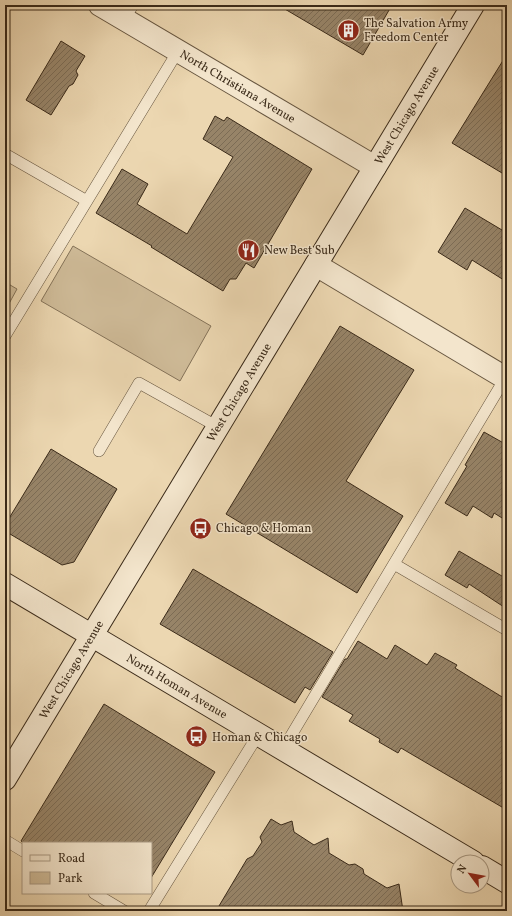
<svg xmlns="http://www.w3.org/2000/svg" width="512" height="916" font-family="Vollkorn,serif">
  <defs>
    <pattern id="building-hatch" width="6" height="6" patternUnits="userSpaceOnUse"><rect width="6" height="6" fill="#978468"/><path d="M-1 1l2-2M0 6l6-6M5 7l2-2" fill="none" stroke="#7c6c55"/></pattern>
  </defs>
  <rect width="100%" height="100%" fill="#ecd7b1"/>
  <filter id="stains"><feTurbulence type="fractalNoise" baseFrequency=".005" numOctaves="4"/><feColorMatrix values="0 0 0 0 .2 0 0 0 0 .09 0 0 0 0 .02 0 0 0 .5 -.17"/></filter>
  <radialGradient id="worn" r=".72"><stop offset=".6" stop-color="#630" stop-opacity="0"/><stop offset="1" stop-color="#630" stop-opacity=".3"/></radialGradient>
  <path fill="#ceba97" stroke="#847258" d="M73,246L211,326L180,381L41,301Z
    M5,282L17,289L5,311Z"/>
  <path fill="url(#building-hatch)" stroke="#3a2a19" d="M278,5H392L363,55Z
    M61,41L85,56L76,71L78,75L73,84L69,86L51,115L26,100Z
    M507,54V176L452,143Z
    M215,116L224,121L227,117L312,169L254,268L246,263L236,279H230L223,291L151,247L152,246L96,213L122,169L148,184L137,204L187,234L233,157L203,139Z
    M465,208L507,233V282L472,260L467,270L438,252Z
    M340,326L414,370L346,481L403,516L357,593L226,514Z
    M484,432L507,445V521L494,513L492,518L473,506L467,516L445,503L467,466L465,465Z
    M51,449L117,489L74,562L62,565L5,531V525Z
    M459,551L507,579V609L469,584L467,588L445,575Z
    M193,569L333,652L310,690L305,687L295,703L160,624Z
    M358,641L387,659L395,645L427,665L435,653L457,665L455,668L507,700V810L401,748L398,753L379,742L380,739L349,721L353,715L322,697L345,659H347Z
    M104,704L215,772L151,878V843H23L21,841Z
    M271,819L281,825L292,821L294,832L314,845L328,838L329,853L349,865L355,864L363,869L364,874L387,888L399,884L403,911H216L247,859L253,856L262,842L260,837Z"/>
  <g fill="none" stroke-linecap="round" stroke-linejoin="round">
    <defs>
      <path id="lane" d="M124,19L133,5
        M5,154L87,201
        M5,336L178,51
        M99,451L139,383L218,427
        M394,564L507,630
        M283,749L507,375
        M5,840L23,851
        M94,893L124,911
        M149,911L258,735"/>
      <g id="street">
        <path id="s1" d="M100,5L375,167"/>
        <path d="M316,265L507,379"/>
      </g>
      <g id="secondary">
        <path id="s2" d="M5,584L473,862"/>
        <path id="s3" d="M5,779L473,5"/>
        <path d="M482,867L507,882"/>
      </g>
    </defs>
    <use href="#lane" stroke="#66553f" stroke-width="12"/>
    <use href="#street" stroke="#66553f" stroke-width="24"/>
    <use href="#secondary" stroke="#3a2a19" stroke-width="24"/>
    <use href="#lane" stroke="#f3e5cc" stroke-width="11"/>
    <use href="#street" stroke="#f3e5cc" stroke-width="22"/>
    <use href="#secondary" stroke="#f3e5cc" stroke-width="22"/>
  </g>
  <defs>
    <symbol id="building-disc" viewBox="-11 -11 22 22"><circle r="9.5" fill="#8f2418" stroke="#f3e5cc"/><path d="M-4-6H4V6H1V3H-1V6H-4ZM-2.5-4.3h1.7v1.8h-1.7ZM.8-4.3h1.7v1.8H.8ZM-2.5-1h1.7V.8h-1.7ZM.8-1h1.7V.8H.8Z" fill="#fff"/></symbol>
    <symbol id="restaurant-disc" viewBox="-11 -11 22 22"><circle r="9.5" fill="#8f2418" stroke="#f3e5cc"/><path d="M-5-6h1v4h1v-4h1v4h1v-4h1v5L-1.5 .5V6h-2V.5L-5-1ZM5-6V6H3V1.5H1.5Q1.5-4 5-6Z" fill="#fff"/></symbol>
    <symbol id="bus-disc" viewBox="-11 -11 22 22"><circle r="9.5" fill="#8f2418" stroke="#f3e5cc"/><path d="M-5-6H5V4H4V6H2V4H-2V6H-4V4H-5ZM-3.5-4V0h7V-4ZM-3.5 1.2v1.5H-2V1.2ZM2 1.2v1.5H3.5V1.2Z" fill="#fff"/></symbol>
  </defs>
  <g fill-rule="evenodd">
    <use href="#building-disc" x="336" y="18" width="25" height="25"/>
    <use href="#restaurant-disc" x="236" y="238" width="25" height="25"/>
    <use href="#bus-disc" x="188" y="516" width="25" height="25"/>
    <use href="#bus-disc" x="184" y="724" width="25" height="25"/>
  </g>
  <g text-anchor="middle" stroke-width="3" stroke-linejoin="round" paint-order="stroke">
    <g font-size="12" fill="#3a2a19" stroke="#f3e5cc" text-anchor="start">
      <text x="364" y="27">The Salvation Army<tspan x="364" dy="14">Freedom Center</tspan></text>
      <text x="264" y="254">New Best Sub</text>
      <text x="216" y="532">Chicago &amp; Homan</text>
      <text x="212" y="741">Homan &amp; Chicago</text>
    </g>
    <g font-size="12" fill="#3a2a19" stroke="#f3e5cc">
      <text dy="4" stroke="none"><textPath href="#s1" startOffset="160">North Christiana Avenue</textPath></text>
      <text dy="4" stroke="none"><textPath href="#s3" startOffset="776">West Chicago Avenue</textPath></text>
      <text dy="4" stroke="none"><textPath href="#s3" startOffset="452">West Chicago Avenue</textPath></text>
      <text dy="4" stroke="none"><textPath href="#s3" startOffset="128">West Chicago Avenue</textPath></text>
      <text dy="4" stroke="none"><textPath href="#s2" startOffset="200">North Homan Avenue</textPath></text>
    </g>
  </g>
  <rect width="512" height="916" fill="none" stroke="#ecd7b1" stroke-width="20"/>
  <rect x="6" y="6" width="500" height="904" fill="none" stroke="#3a2a19" stroke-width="2"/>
  <rect x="10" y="10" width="492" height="896" fill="none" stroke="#3a2a19"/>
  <rect x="22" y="842" width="130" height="52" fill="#f3e5cc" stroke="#a99a84"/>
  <rect x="30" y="855" width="20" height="6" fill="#f3e5cc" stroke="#a99a84"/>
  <text x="58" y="862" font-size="12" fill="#3a2a19">Road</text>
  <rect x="30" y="872" width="20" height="12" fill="#ceba97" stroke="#a99a84"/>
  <text x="58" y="882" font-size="12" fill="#3a2a19">Park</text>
  <g transform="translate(470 874) rotate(302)"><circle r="19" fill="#f3e5cc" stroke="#a99a84"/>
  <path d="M0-3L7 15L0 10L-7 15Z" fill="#8f2418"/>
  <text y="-6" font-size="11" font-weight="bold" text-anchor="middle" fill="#3a2a19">N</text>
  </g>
  <rect width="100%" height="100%" filter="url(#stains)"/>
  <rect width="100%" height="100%" fill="url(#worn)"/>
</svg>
